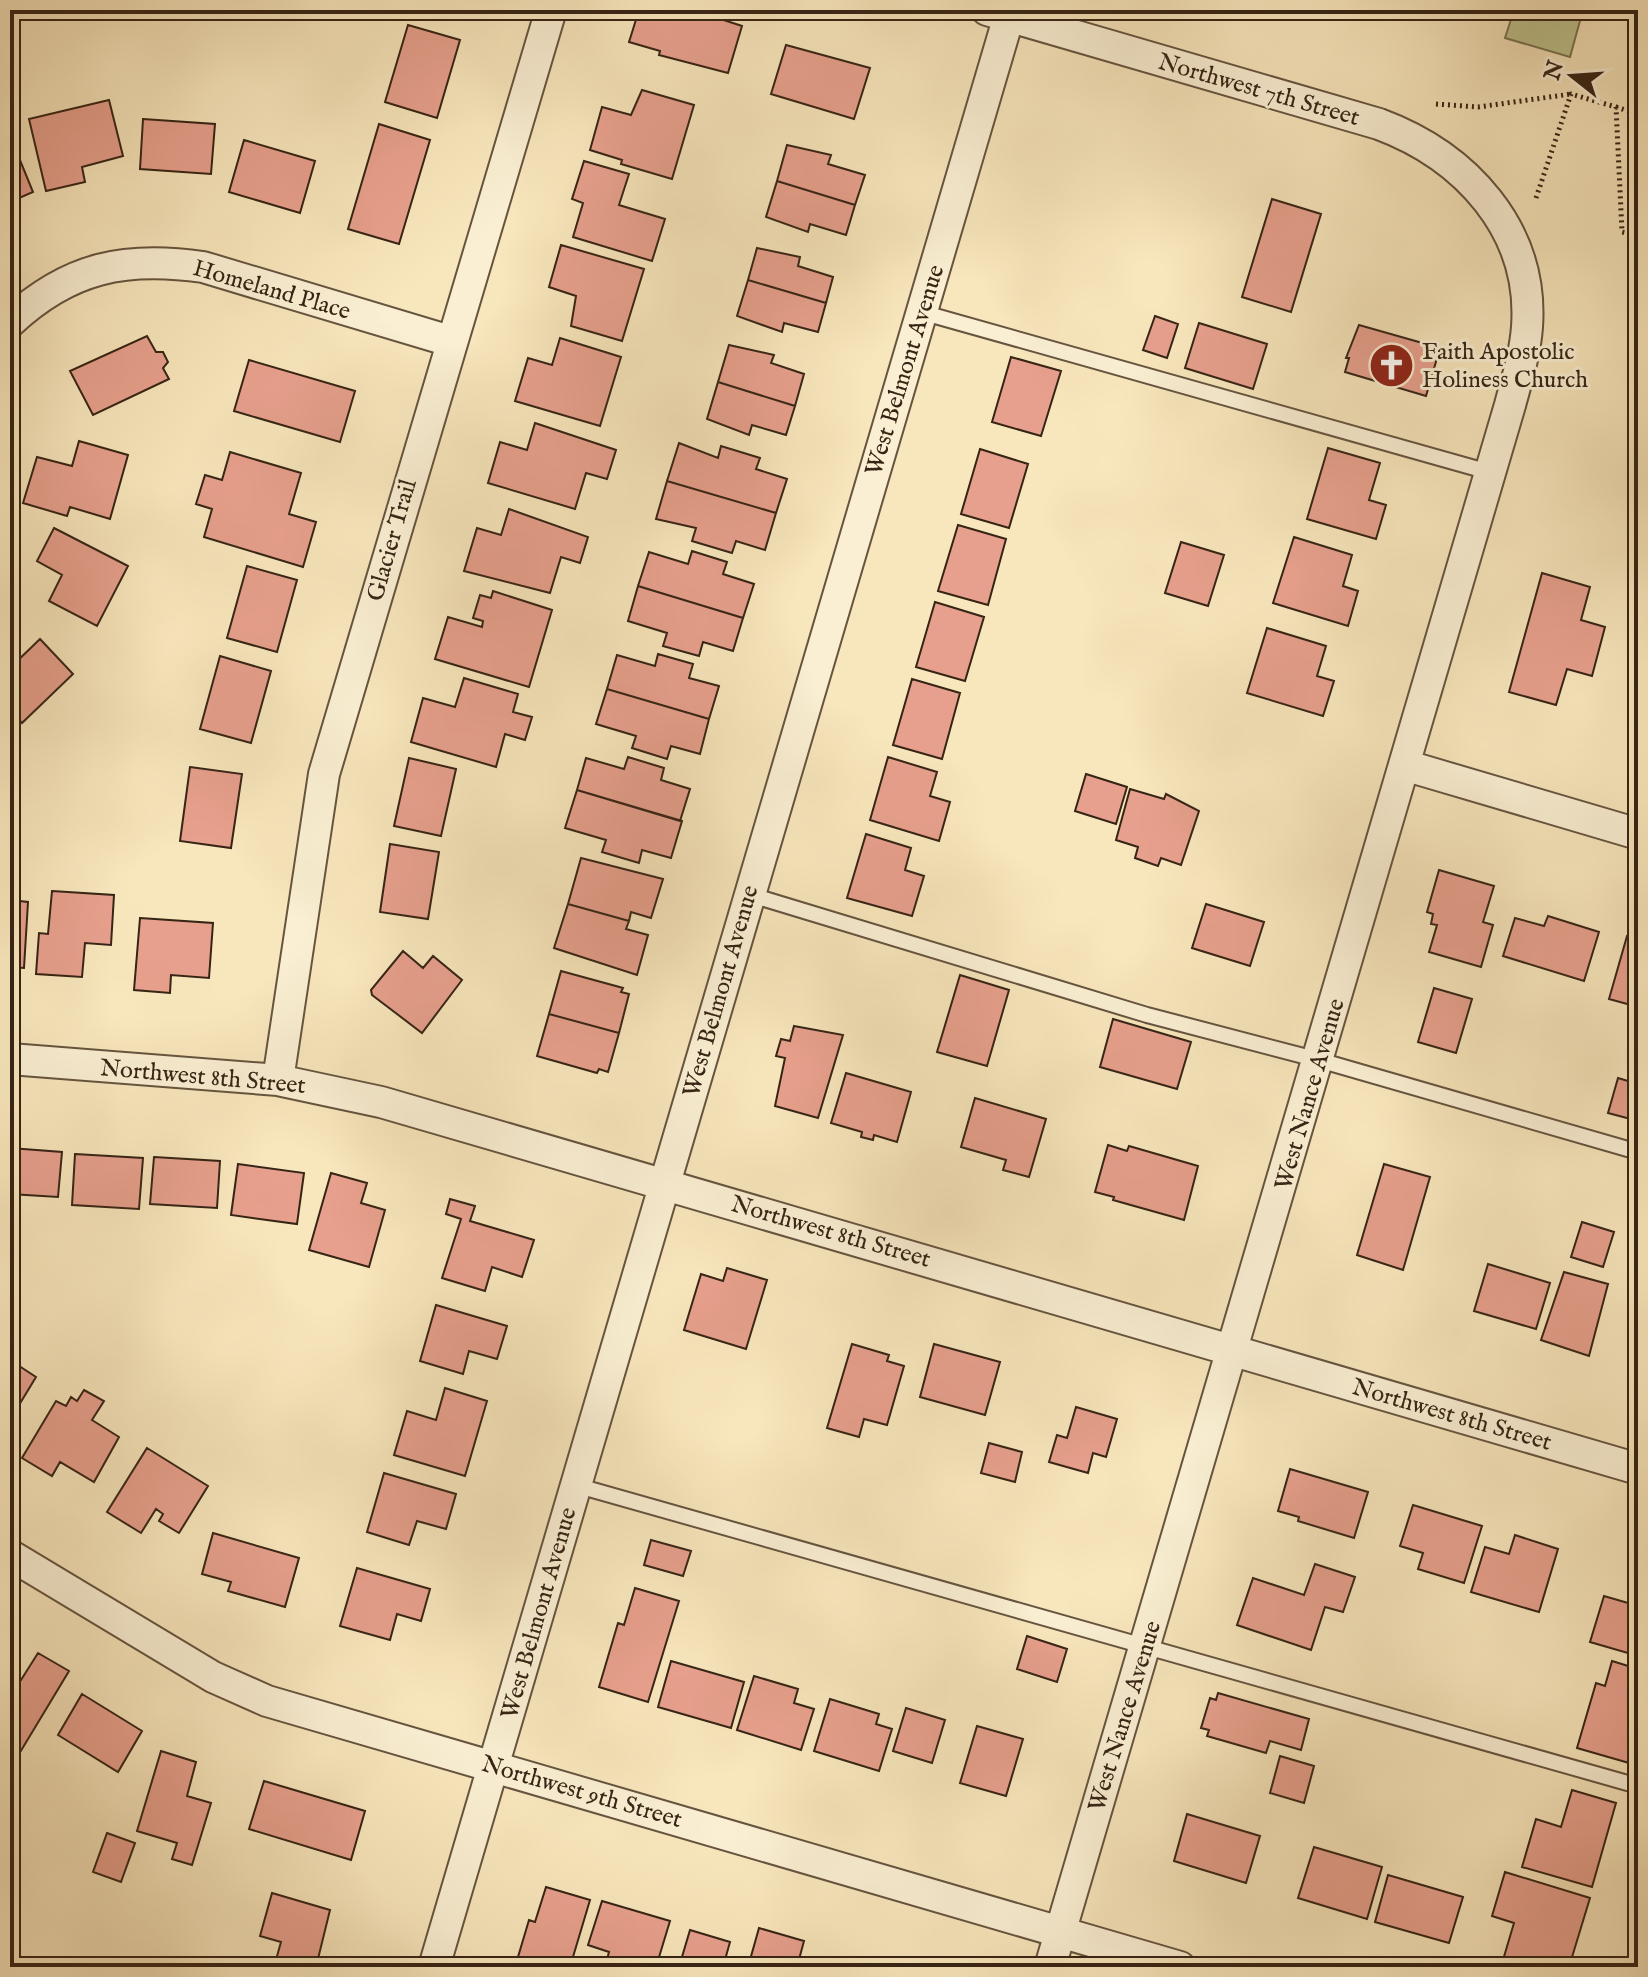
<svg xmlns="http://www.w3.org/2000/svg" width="1648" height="1977" font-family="'IM FELL English',serif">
  <rect width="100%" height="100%" fill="#f8e6bc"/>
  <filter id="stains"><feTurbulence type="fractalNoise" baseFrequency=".0025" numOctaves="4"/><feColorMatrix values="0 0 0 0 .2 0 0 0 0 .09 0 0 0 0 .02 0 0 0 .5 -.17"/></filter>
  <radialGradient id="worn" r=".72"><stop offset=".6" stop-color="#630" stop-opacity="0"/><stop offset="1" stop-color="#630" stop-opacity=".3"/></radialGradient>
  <path fill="#bfc48f" stroke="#7a7452" stroke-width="2" d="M1514,10H1583L1570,57L1505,38Z"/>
  <path fill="#e7a08d" stroke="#362415" stroke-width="2" d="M10,10H24L10,19Z
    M639,10L670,13L671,10H703L705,14L742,26L728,73L659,55L660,51L629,42Z
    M408,25L460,40L437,118L385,102Z
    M786,45L870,68L854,119L771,94Z
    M642,90L694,105L672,179L621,164L622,160L590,150L602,107L631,115Z
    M109,100L123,156L82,167L85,182L46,191L29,119Z
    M143,119L215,124L211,174L140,169Z
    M379,124L430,140L399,244L348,229Z
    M244,140L315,161L300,213L229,192Z
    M13,143L33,192L10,202V144Z
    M787,145L831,155L828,164L865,175L855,205L777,181Z
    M584,161L629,174L619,205L665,219L652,261L573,237L583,203L572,199Z
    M777,181L855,205L846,235L810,224L808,232L766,217Z
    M1272,199L1321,214L1291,312L1242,297Z
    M561,245L644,269L622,341L571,326L576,296L549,287Z
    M757,248L800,257L798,266L833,277L826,303L748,280Z
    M748,280L826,303L818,332L784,323L782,332L737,316Z
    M1155,316L1178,324L1167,358L1143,350Z
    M1199,323L1267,344L1253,389L1185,368Z
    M1359,325L1440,348L1426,396L1345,372L1349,358H1346Z
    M147,336L156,352H163L168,362L163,368L169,379L93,415L70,371Z
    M560,338L621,357L600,426L515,401L528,358L552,365Z
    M729,345L774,355L771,363L804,374L795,406L718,382Z
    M1011,357L1061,371L1041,436L992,422Z
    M249,360L355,391L340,442L234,411Z
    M718,382L795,406L786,435L752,425L749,435L707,419Z
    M535,423L616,450L607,479L586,473L575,509L488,483L500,442L527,450Z
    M79,441L128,455L110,519L70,507L67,516L23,503L37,457L72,466Z
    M679,443L718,458L721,446L760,458L756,469L787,479L776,513L667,481Z
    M1328,448L1380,463L1369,500L1386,505L1376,539L1307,519Z
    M980,449L1028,464L1009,528L961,514Z
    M230,452L301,473L289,514L316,522L303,567L204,537L212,509L196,504L205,475L222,480Z
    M667,481L776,513L765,550L736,541L732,553L692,541L696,528L656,519Z
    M509,509L588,537L580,563L561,557L550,593L464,571L477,528L501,535Z
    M958,525L1006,539L988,605L938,591Z
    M54,528L128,566L97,626L49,601L62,575L37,561Z
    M1294,537L1352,555L1343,586L1358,591L1348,626L1273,603Z
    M1181,542L1224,555L1208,606L1165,593Z
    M692,551L727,562L723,574L754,584L743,618L638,586L649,552L688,564Z
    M247,566L297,580L277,652L227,638Z
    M1542,573L1590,587L1581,620L1605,627L1592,676L1567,669L1556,705L1509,692Z
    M638,586L743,618L733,651L703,642L699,656L663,646L667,633L628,621Z
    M493,591L552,610L529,687L435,659L448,617L482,627L483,621L473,618L480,595L491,598Z
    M935,602L984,617L965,681L916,667Z
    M1267,628L1326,646L1317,676L1334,681L1323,716L1247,693Z
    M40,639L73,674L22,723L10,711V668Z
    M658,654L693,664L689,678L719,686L709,719L607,689L617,655L655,666Z
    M220,656L271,671L251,743L200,729Z
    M464,678L518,694L513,712L532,717L525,740L505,734L496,767L411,742L423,698L455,707Z
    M912,679L960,693L942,759L893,745Z
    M607,689L709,719L700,754L671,746L667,759L632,748L636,736L596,724Z
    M628,757L664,768L661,780L690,789L680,821L577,790L586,758L624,769Z
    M888,757L937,772L930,796L950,802L939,841L870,820Z
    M409,758L456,769L441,836L394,826Z
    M190,767L242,774L231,848L180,841Z
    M1086,774L1127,787L1116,824L1075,811Z
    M1130,789L1164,799L1166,794L1199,811L1181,865L1161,858L1158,866L1135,858L1138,847L1116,840Z
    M577,790L682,821L671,858L642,850L639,863L602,852L606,840L565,828Z
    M866,834L911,848L905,870L924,876L912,916L847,898Z
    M390,844L439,852L428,919L380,912Z
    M581,858L663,879L651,918L631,912L629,921L568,904Z
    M1439,870L1494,886L1483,922L1493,925L1481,967L1429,952L1437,925L1431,924L1433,914L1427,912Z
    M52,891L114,895L111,945L85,943L82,977L36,974L39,933L48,934Z
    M10,900L28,902L24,968L10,967Z
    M568,904L629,921L626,929L648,935L637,975L554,948Z
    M1206,904L1264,922L1250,966L1192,948Z
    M1548,916L1599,932L1584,981L1503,956L1515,918L1544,926Z
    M140,918L213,923L209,978L171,975L170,993L134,990Z
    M1627,936L1638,940V1007L1609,999Z
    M403,951L423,968L433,956L462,980L422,1033L372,995L371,990Z
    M561,971L623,988L621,992L629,994L619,1033L549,1014Z
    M960,975L1009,990L987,1066L937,1052Z
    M1434,988L1472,999L1456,1053L1418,1042Z
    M549,1014L619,1033L608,1072L599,1069L597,1073L537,1056Z
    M1113,1019L1191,1042L1177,1089L1100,1067Z
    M794,1026L843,1035L818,1118L775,1106L785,1058L776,1056L781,1039L790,1041Z
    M846,1073L911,1092L897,1142L874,1135L873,1140L861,1137L862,1132L831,1123Z
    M1618,1078L1638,1084V1121L1608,1113Z
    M975,1098L1046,1119L1029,1177L1003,1170L1006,1160L961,1147Z
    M1108,1145L1127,1151L1129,1146L1198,1166L1184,1220L1113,1200L1114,1197L1095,1192Z
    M10,1148L62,1152L58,1197L10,1194Z
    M75,1154L143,1158L139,1209L72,1205Z
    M154,1157L220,1161L217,1208L150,1204Z
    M238,1164L304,1173L297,1224L231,1215Z
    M1384,1164L1430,1177L1403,1270L1357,1255Z
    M331,1173L367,1183L361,1203L385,1210L369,1267L309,1250Z
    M450,1199L475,1206L470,1221L534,1240L522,1277L492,1267L485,1291L442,1278L461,1219L446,1214Z
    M1582,1222L1614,1232L1603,1267L1571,1257Z
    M1488,1264L1550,1283L1536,1329L1474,1311Z
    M727,1268L767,1280L746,1349L684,1330L701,1274L723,1281Z
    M1564,1272L1608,1284L1589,1356L1541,1340Z
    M436,1305L507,1326L497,1359L469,1351L463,1374L420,1361Z
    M852,1344L889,1355L887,1361L904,1366L887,1425L864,1419L859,1437L827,1428Z
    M934,1344L1000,1362L985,1415L920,1397Z
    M10,1360L36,1377L10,1420Z
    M445,1388L487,1401L465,1476L394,1455L407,1411L436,1420Z
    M84,1390L104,1401L92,1420L119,1437L94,1482L60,1462L52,1476L22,1458L56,1401L66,1406L71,1397L77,1401Z
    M1076,1407L1117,1419L1106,1457L1093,1453L1088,1473L1049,1462L1057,1435L1067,1438Z
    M989,1443L1022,1452L1015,1482L981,1473Z
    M147,1448L208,1486L179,1533L159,1521L163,1514L156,1509L141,1533L107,1512Z
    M1290,1469L1368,1492L1354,1538L1298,1521L1299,1517L1278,1511Z
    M384,1473L456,1494L446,1529L417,1521L409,1545L367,1532Z
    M1413,1505L1482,1526L1464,1583L1418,1569L1423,1553L1400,1546Z
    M213,1533L299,1558L285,1607L228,1591L231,1582L202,1574Z
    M1515,1535L1558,1549L1539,1612L1471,1592L1485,1547L1509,1554Z
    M651,1540L691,1551L683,1576L644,1565Z
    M1315,1564L1355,1577L1343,1612L1325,1607L1311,1650L1237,1625L1253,1578L1304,1595Z
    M357,1568L430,1589L421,1621L397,1614L390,1640L340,1626Z
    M1638,1570V1656L1590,1642L1604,1596L1628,1603Z
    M635,1588L679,1601L648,1702L599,1687L618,1623L624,1625Z
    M1027,1636L1067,1649L1057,1682L1017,1669Z
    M38,1653L69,1671L16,1759L10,1756V1674L21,1680Z
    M671,1661L744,1682L731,1728L658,1707Z
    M1612,1661L1638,1669V1732L1629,1763L1577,1748L1596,1683L1605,1686Z
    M754,1676L798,1689L794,1703L814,1709L801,1750L737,1730Z
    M1218,1693L1309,1719L1301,1750L1270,1741L1266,1753L1207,1736L1209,1730L1201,1728L1210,1698L1216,1700Z
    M82,1694L142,1731L118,1772L58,1735Z
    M830,1699L879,1714L876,1724L892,1729L879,1771L814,1751Z
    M906,1708L945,1720L932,1763L893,1751Z
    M977,1726L1023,1739L1006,1796L960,1783Z
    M161,1751L196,1762L187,1796L211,1803L192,1865L172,1859L177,1843L137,1831Z
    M1280,1756L1314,1766L1304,1803L1270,1793Z
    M264,1781L365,1811L351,1860L249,1829Z
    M1572,1790L1616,1803L1592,1887L1522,1867L1536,1819L1561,1827Z
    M1187,1814L1260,1836L1246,1883L1174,1861Z
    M107,1833L135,1843L121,1882L93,1872Z
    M1314,1847L1382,1867L1367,1919L1298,1898Z
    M1505,1872L1590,1898L1569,1967H1527L1503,1960L1514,1923L1492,1916Z
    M1388,1875L1463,1897L1449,1943L1375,1922Z
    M546,1887L590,1900L570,1967H515L529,1920L535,1922Z
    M272,1893L330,1910L316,1967H274L281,1942L260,1936Z
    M602,1901L670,1921L656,1967H605L609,1952L588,1945Z
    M759,1928L804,1941L797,1967H748Z
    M690,1930L730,1942L723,1967H679Z"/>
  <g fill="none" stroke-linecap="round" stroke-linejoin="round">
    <defs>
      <path id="lane" d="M921,312L1489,472
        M748,894L1147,1015L1319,1060L1638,1152
        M575,1485L1638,1786"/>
      <path id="street" d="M987,10L1379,124C1465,156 1534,229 1527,327C1525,354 1517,379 1510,405L1050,1967
        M10,322C69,267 125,256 203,267L450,341
        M1404,765L1638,834
        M10,1059L278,1080L381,1102L1638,1469
        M278,1080L324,774L551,10
        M10,1555L213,1677L267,1701L1180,1967
        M434,1967L1009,16"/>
    </defs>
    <use href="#lane" stroke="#66543f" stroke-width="18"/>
    <use href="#street" stroke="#66543f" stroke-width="34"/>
    <path stroke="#362415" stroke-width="5" stroke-dasharray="2 4" stroke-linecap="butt" d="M1436,104L1478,107L1571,94
      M1616,107L1638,114
      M1536,198L1571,94L1616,107L1622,232L1638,236"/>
    <use href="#lane" stroke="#faefd3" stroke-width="14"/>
    <use href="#street" stroke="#faefd3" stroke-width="30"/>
  </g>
  <defs>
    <symbol id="church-disc" viewBox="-11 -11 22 22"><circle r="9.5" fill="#8f2418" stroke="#faefd3"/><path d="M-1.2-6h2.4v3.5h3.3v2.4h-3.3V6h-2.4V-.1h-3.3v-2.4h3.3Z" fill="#fff"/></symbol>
  </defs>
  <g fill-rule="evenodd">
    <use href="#church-disc" x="1366" y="340" width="51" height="51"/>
  </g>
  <g text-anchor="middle" stroke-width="6" stroke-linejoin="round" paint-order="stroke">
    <g font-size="24" fill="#362415" stroke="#faefd3">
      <text transform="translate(1259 89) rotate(16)" y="8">Northwest 7th Street</text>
      <text transform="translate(272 289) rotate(16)" y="8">Homeland Place</text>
      <text transform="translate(904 370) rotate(-73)" y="8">West Belmont Avenue</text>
      <text transform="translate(391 540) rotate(-74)" y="8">Glacier Trail</text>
      <text transform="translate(720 991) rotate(-74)" y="8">West Belmont Avenue</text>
      <text transform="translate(203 1076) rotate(5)" y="8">Northwest 8th Street</text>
      <text transform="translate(1309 1094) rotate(-74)" y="8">West Nance Avenue</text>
      <text transform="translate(831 1231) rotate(16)" y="8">Northwest 8th Street</text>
      <text transform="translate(1452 1414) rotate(16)" y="8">Northwest 8th Street</text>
      <text transform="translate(538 1613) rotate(-74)" y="8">West Belmont Avenue</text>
      <text transform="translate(1124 1716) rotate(-73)" y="8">West Nance Avenue</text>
      <text transform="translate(582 1791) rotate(16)" y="8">Northwest 9th Street</text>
    </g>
    <g font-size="24" fill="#362415" stroke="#faefd3" text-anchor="start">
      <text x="1422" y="359">Faith Apostolic<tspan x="1422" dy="28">Holiness Church</tspan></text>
    </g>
  </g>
  <rect width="1648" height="1977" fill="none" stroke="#f8e6bc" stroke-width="40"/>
  <rect x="12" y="12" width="1624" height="1953" fill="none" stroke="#362415" stroke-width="4"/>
  <rect x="20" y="20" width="1608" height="1937" fill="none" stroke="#362415" stroke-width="2"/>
  <g transform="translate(1572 76) rotate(287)" stroke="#faefd3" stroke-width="6" paint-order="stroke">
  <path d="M0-6L14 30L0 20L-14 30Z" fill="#362415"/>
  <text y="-12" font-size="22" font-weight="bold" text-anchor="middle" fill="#362415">N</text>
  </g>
  <rect width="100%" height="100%" filter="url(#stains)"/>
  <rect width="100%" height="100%" fill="url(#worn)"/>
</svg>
